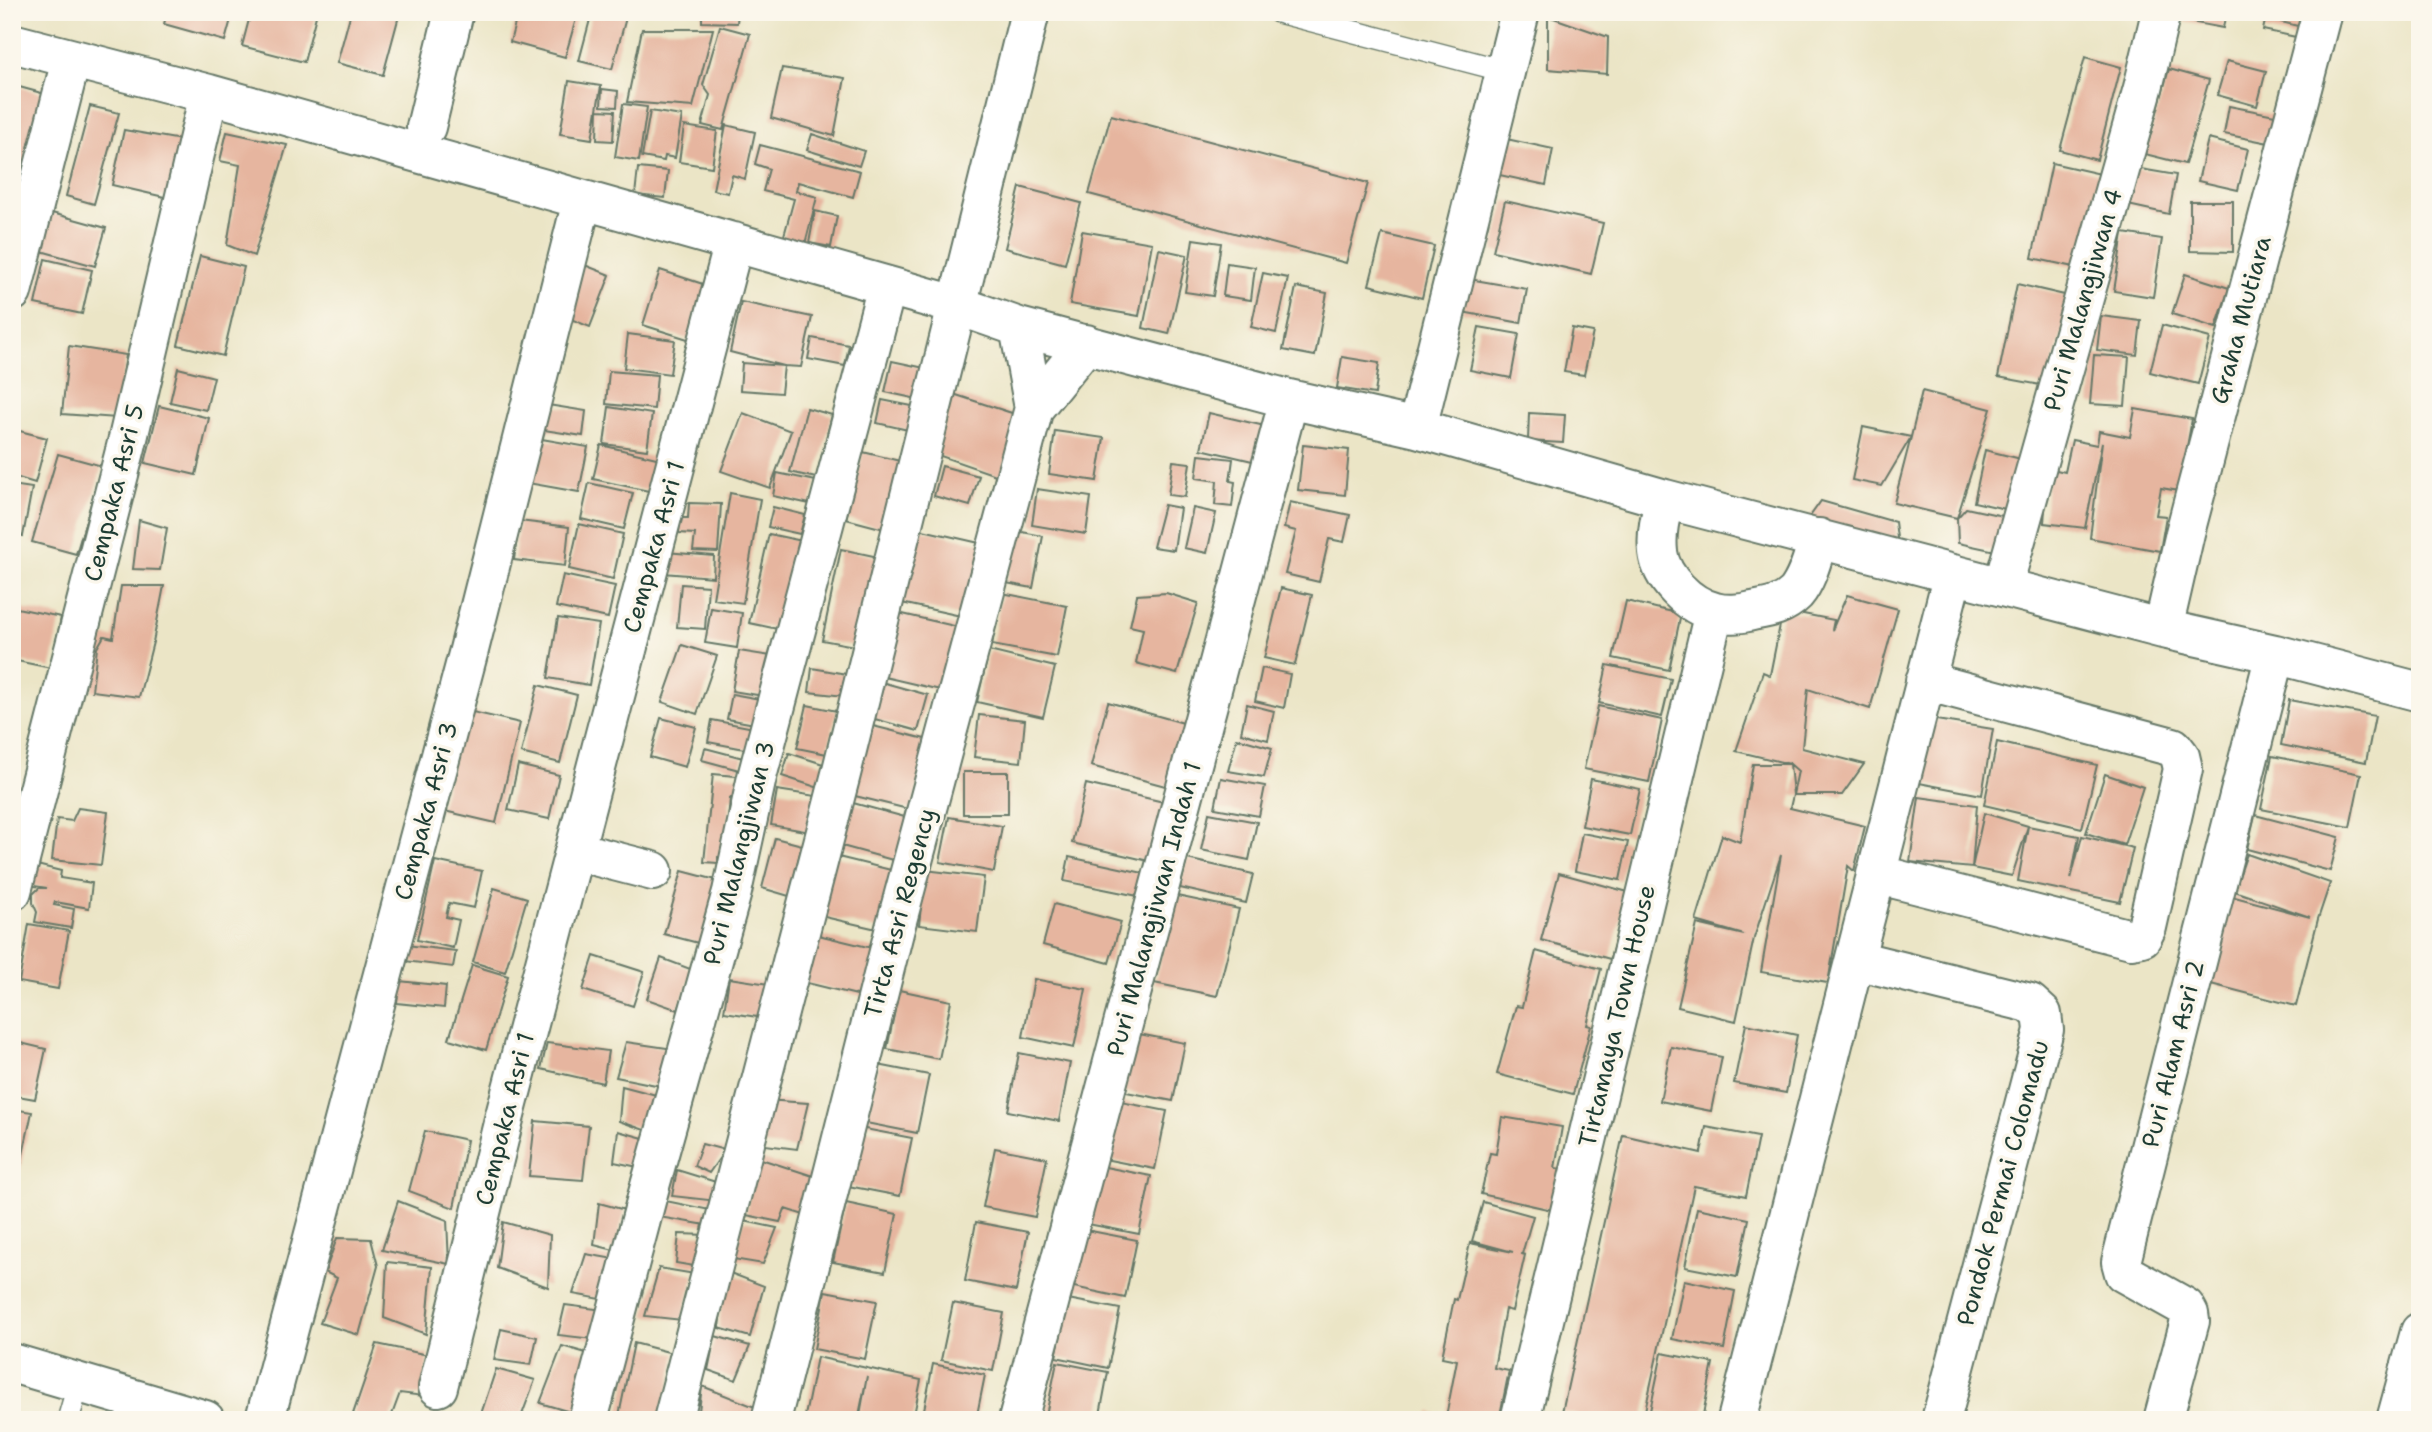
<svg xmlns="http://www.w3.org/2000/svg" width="2432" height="1432" font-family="'Shantell Sans',sans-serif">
  <rect width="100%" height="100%" fill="#fbf7ec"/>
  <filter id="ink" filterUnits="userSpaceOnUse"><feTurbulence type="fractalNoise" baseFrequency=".0143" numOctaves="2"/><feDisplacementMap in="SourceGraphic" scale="14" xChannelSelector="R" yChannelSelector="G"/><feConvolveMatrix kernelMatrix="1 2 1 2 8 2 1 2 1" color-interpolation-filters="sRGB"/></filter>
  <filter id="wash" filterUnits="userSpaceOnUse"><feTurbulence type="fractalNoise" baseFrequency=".00686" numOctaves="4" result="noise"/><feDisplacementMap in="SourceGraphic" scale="28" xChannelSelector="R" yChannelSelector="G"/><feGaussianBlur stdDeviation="1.57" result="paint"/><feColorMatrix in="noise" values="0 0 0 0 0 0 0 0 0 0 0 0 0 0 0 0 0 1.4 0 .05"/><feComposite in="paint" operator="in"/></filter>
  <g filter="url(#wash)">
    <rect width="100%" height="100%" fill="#ebe5c6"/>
    <g id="blocks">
      <path fill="#e6b59f" d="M167,12H233L225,41L164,24Z
        M251,12H317L304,62L242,46Z
        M351,12H400L383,75L337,63Z
        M518,12H578L565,57L510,42Z
        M592,12L627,14L612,69L579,61Z
        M702,12H738L737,23L702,22Z
        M2176,12H2226L2223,28L2175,19Z
        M2249,12H2283L2281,22L2298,26L2296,37L2263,30L2266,17Z
        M1548,16L1608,37L1607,74L1548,69Z
        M720,26L750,34L723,130L702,125L710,95L703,85Z
        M642,29H713L693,107L627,102Z
        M2085,57L2121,67L2097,160L2060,150Z
        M2227,61L2266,71L2257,106L2217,95Z
        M782,68L845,78L834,136L771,118Z
        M2169,69L2209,80L2185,164L2145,154Z
        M569,81L601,86L592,139L560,134Z
        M12,85L45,94L19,186L12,184Z
        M602,89L618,91L617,107L601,106Z
        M623,104L647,107L639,161L615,157Z
        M90,106L119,113L94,204L66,196Z
        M2229,106L2275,115L2269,143L2224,134Z
        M598,110L615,111L613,141L597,140Z
        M650,111L682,116L675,158L665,156L664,161L642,157Z
        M1111,115L1368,183L1346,263L1089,194Z
        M726,125L755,132L745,179L732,175L728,193L713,190Z
        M684,126L717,131L712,167L679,162Z
        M124,130L187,141L173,199L112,185Z
        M227,132L287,145L254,256L227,245L240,165L220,161Z
        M812,134L864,151L859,166L807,150Z
        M1502,138L1553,149L1546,185L1495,174Z
        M2208,139L2248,149L2238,190L2198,181Z
        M760,145L860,171L853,197L798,182L796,191L817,197L804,248L782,243L794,199L763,191L769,169L755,164Z
        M2052,163L2105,175L2084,269L2032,258Z
        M638,168L668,171L665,198L635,195Z
        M2135,168L2176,175L2169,214L2128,205Z
        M1020,187L1081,203L1065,264L1005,248Z
        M1505,201L1603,223L1591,274L1493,251Z
        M2190,201H2233V252L2190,251Z
        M815,211L837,216L831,247L809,243Z
        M52,213L106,228L95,266L41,251Z
        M1082,231L1152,243L1139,316L1070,304Z
        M2123,233L2162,239L2153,297L2114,291Z
        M1382,234L1434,246L1422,298L1369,285Z
        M1193,239L1221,243L1213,296L1185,292Z
        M1159,249L1187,255L1169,334L1143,328Z
        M200,256L244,267L223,356L178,345Z
        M45,259L92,270L82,314L35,304Z
        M1227,263L1255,267L1251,300L1223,296Z
        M582,264L610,275L590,327L561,315Z
        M660,270L712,287L694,341L643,325Z
        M1263,273L1288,278L1276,333L1251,327Z
        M2185,274L2229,288L2216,328L2172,314Z
        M1469,279L1527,289L1521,323L1462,312Z
        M2017,284L2073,297L2046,386L1998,377Z
        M1296,287L1327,293L1315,356L1283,350Z
        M741,302L812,317L801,367L784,366L730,352Z
        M2101,316L2141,321L2137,355L2097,350Z
        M2162,325L2210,338L2198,384L2150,372Z
        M1479,327L1519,334L1511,378L1470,370Z
        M1572,328L1593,332L1584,375L1564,372Z
        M628,334L675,340L670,374L624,368Z
        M812,338L849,345L845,366L808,359Z
        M69,346L126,355L117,418L62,414Z
        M2094,355L2129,357L2125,406L2090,404Z
        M1342,357L1379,363L1375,394L1337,388Z
        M892,361L934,370L927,401L885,392Z
        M742,363L784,366L781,393L740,390Z
        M178,368L214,377L206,410L170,402Z
        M609,371L657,375L654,409L606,404Z
        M1922,391L1991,409L1957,518L1894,503L1911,437L1882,486L1852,480L1863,427L1911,437Z
        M950,393L1021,416L1001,477L929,452Z
        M882,400L922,408L917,432L877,423Z
        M548,405L586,411L583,436L544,430Z
        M159,406L209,418L196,475L145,463Z
        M609,407L652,414L647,450L604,444Z
        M807,408L832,415L816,478L790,472Z
        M2135,409L2192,419L2179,491L2161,488L2156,515L2166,516L2160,551L2090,538L2102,442L2085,528L2044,523L2048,468L2065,472L2072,440L2097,445L2099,431L2130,437Z
        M743,413L791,431L770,488L721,471Z
        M1209,413L1269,427L1261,463L1201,449Z
        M1529,413L1565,415L1563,443L1528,441Z
        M12,429L47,438L35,483L12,476Z
        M1055,431L1104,438L1097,481L1049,474Z
        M536,438L588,447L579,492L528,483Z
        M601,445L665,460L658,493L593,479Z
        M1303,445L1349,450L1345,495L1298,490Z
        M1985,450L2021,459L2010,510L1974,502Z
        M863,452L908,463L892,531L846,519Z
        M58,454L102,466L76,554L32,542Z
        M1199,455L1233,459L1230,481L1235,482L1232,507L1215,505L1217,481L1196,478Z
        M1173,461L1190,463L1185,497L1168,495Z
        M942,466L979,476L970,506L934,496Z
        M777,473L816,481L810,504L773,496Z
        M589,483L633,493L624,529L581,519Z
        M12,485L32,488L23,536L12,534Z
        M1037,489L1091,497L1086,534L1032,525Z
        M730,493L760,499L743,603L713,599Z
        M1821,501L1895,522L1898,546L1806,522Z
        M1290,502L1350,515L1344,542L1329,539L1319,582L1285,574L1296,531L1284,528Z
        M689,503L721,504L718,552L693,551L695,534L679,533L680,518H688Z
        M1164,505L1180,508L1174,550L1153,547Z
        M773,507L805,515L800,534L768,527Z
        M1193,508L1216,513L1207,553L1184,548Z
        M1966,508L2012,518L2005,553L1958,543L1957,518Z
        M139,520L167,528L160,570L133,569Z
        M519,521L569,527L565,566L514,560Z
        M579,524L623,534L613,579L569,569Z
        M914,528L988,545L970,618L897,602Z
        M1017,531L1043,536L1033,588L1006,583Z
        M769,534L807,542L787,631L749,623Z
        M841,549L883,558L865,648L822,640Z
        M665,552L714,556L713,577L663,573Z
        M563,575L615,586L608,618L556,607Z
        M681,584L708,586L705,629L677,627Z
        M121,586H164L153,642L139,697L92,691L97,648L104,636L113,638Z
        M1281,588L1312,595L1295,665L1264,658Z
        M1002,593L1067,606L1057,657L992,645Z
        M1166,593L1198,603L1177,674L1136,663L1143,629L1130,626L1137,595Z
        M1847,595L1898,609L1870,709L1808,689L1802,748L1864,764L1842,795H1793L1798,771L1790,764L1793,795L1790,808L1865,826L1854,871L1848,866L1828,983L1761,972L1781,855L1754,938L1736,1021L1678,1007L1697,924L1744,935L1696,921L1722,835L1740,842L1753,764H1790L1736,751L1763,672L1770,675L1783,610L1834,620L1832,630Z
        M1626,601L1681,614L1669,670L1613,658Z
        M12,607L61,617L51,668L12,660Z
        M711,608L742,613L737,648L705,643Z
        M894,612L963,628L949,692L880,676Z
        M558,618L599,624L589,685L548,678Z
        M682,645L717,656L697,714L662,702Z
        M739,651L771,656L764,696L732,691Z
        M989,651L1055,667L1043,717L977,702Z
        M1607,665L1671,679L1662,717L1599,703Z
        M812,668L847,674L844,696L809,692Z
        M1262,668L1290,674L1284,708L1255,701Z
        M874,680L928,695L918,731L864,716Z
        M538,685L577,695L560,763L521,753Z
        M732,694L760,699L755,724L727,719Z
        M2289,700L2375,716L2366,762L2281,745Z
        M1108,702L1187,724L1169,787L1091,766Z
        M1247,704L1274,711L1268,740L1241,733Z
        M807,705L837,711L827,754L797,748Z
        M1598,706L1662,720L1649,782L1584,769Z
        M464,710L520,723L496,823L440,810Z
        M979,715L1025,720L1021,762L974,757Z
        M661,718L696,727L685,767L650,757Z
        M1930,719L1993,729L1982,795L1919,783Z
        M712,720L754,728L750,750L708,742Z
        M865,724L929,740L912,810L847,794Z
        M1237,738L1272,748L1264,777L1228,771Z
        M1997,742L2097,765L2082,828L1984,805Z
        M705,748L743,758L739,770L702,760Z
        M789,753L826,765L819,788L782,776Z
        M2272,756L2361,774L2350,827L2261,809Z
        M518,765L559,775L549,819L508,810Z
        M963,772H1008V814H963Z
        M713,774L747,777L745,800L730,798L726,843L730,858L718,857V863L704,862Z
        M2105,774L2143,787L2124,845L2086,833Z
        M1221,778L1265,786L1259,816L1215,808Z
        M1591,779L1640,789L1630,835L1582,826Z
        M1086,784L1168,803L1153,862L1072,843Z
        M777,790L822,797L816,833L771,825Z
        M1919,797L1977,805L1972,868L1910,862Z
        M842,800L912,819L900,862L831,843Z
        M78,808L108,812L101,865L52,860L57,819L72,821Z
        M1209,813L1257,822L1249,860L1201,850Z
        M1984,813L2028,826L2079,836L2071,879L2082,836L2133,848L2120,902L2018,881L2028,826L2012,876L1972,868Z
        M2255,815L2339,837L2330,871L2247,849Z
        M949,817L1002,826L994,872L940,862Z
        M1582,833L1628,842L1620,880L1575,871Z
        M775,838L802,845L789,896L762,888Z
        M2247,854L2330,883L2318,919L2296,1006L2207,983L2231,896L2310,917L2234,891Z
        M830,855L895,871L881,930L816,915Z
        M1069,857L1148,874L1143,897L1064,881Z
        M1187,859L1253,874L1246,903L1180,888Z
        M435,861L482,871L474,908L449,903L446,917L459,920L453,948L417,940Z
        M33,864L61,871L60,878L92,883L89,908L55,902L54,905L74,909L71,928L35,922L37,912L33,903V894L39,888H47L28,885Z
        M925,870L984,877L977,932L919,925Z
        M682,871L720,881L702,944L664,934Z
        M1559,873L1628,892L1610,959L1541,940Z
        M494,888L527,898L505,972L473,962Z
        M1177,896L1239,909L1217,996L1154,983Z
        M1054,904L1121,922L1109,963L1043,945Z
        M29,924L69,931L58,989L19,982Z
        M810,933L876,949L865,997L799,981Z
        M398,944L456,951L453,967L396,960Z
        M1536,951L1601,969L1587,1025L1591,1026L1573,1094L1497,1074L1516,1006L1522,1007Z
        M594,956L644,972L633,1006L583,990Z
        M661,958L693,970L678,1010L647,999Z
        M472,965L508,976L486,1050L449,1039Z
        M729,978L776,985L771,1019L724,1012Z
        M1034,979L1086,989L1074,1048L1023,1037Z
        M399,981L446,986L444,1008L397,1003Z
        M899,990L951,1001L939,1059L887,1049Z
        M1746,1024L1797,1035L1786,1093L1734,1083Z
        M1134,1033L1185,1043L1173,1101L1121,1091Z
        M12,1041L46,1049L35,1099L12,1095Z
        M626,1042L674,1049L661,1086L616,1077Z
        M547,1043L608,1051L603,1083L541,1069Z
        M1671,1047L1722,1057L1711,1111L1660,1101Z
        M1019,1053L1070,1063L1059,1121L1008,1111Z
        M878,1065L929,1075L917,1133L866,1123Z
        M622,1086L660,1096L650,1132L619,1121Z
        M765,1100L808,1103L797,1149L757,1144Z
        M1116,1101L1167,1111L1155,1169L1104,1159Z
        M12,1109L32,1112L13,1202H12Z
        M1502,1117L1562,1127L1555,1168L1562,1169L1552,1210L1481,1194L1490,1153L1496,1154Z
        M535,1121L589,1126L583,1180L529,1176Z
        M1706,1127L1758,1137L1746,1196L1694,1186L1643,1420H1598L1562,1412L1623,1135L1701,1153Z
        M860,1128L912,1138L900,1196L848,1186Z
        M425,1131L467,1140L454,1208L409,1191Z
        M618,1131L647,1139L643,1168L614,1162Z
        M702,1144L725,1150L709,1173L694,1166Z
        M995,1148L1047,1158L1035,1217L983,1207Z
        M755,1157L813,1176L810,1217L785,1209L780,1222L746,1215Z
        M1100,1166L1151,1176L1139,1234L1088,1224Z
        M677,1170L716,1182L717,1201L672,1196Z
        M661,1200L710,1210L712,1226L659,1217Z
        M398,1201L447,1220L449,1264L382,1250Z
        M1483,1202L1533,1216L1522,1254L1525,1255L1512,1311L1505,1309L1494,1368L1509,1371L1499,1420H1428L1430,1412L1446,1417L1457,1360L1442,1357L1454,1299L1457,1300L1470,1243L1513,1252L1472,1241Z
        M599,1203L625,1210L614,1250L594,1245Z
        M846,1203L897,1214L885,1272L833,1262Z
        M1697,1208L1749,1219L1737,1277L1685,1267Z
        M744,1221L777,1228L763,1264L733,1259Z
        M503,1222L550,1235L548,1287L497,1268Z
        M976,1222L1028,1232L1016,1291L965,1281Z
        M1086,1230L1137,1240L1125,1298L1074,1287Z
        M679,1234L707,1235L700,1267L676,1263Z
        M337,1238L371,1239L378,1266L359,1335L320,1323L337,1278L325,1272Z
        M586,1254L614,1259L606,1300L573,1294Z
        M387,1262L432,1267L426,1334L384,1318Z
        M659,1268L695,1274L682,1320L645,1316Z
        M725,1271L764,1286L750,1337L719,1328Z
        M1684,1280L1735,1291L1724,1349L1672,1339Z
        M825,1291L877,1301L865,1359L814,1349Z
        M1068,1299L1120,1309L1108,1368L1056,1357Z
        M953,1303L1004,1313L993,1371L941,1360Z
        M565,1305L604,1310L593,1339L558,1335Z
        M501,1329L537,1337L531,1365L494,1360Z
        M715,1336L750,1346L736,1380L708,1370Z
        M634,1343L676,1354L662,1420H618Z
        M377,1344L428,1355L423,1396L400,1393L390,1420H367L353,1414Z
        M562,1346L593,1355L577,1414L540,1403Z
        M1662,1353L1713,1363L1702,1420L1650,1411Z
        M817,1357L921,1380L913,1420H859L867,1376L858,1420H825L805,1416Z
        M1057,1362L1108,1372L1099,1420H1045Z
        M933,1364L985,1375L976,1420H922Z
        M496,1369L535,1380L520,1420H479Z
        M702,1386L755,1407L752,1420H698Z"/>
    </g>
  </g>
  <g filter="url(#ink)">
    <use href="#blocks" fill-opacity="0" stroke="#667867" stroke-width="2"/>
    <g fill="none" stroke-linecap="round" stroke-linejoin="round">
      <defs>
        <path id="service" d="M1278,12L1505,71
          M68,1420L79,1382"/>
        <path id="minor" d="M12,43L209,94L959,306L1019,327L1289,399L1417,428L1665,499L2163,629L2275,654L2420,692
          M426,127L454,12
          M12,292L71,60
          M1019,327L1034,408L1086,344
          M1417,428L1520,12
          M1665,499C1660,517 1656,533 1658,552C1661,578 1689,606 1715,612C1725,615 1742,614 1752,611C1769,608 1783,606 1796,593C1808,578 1813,556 1819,538
          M2003,586L2143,88L2161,12
          M2163,629L2185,533L2322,12
          M575,851L653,871
          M1876,874L2131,939L2142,937L2147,927L2183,769L2180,756L2173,747L1925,681
          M12,891L126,447L209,94
          M1856,960L2030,1003L2042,1014L2044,1030L1941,1420
          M12,1363L205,1420
          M438,1387L503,1123L734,242
          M265,1419L469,650L582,201
          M588,1420L650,1186L732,892L757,777L887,286
          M673,1420L841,774L1030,12
          M771,1420L895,928L1034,408
          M1018,1420L1289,399
          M1520,1420L1714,612
          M1737,1420L1953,574
          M2163,1420L2190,1321L2189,1314L2185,1307L2124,1273L2121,1262L2275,654
          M2396,1420L2420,1332"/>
      </defs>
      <use href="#service" stroke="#667867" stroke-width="24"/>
      <use href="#minor" stroke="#667867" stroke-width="42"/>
      <use href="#service" stroke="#fff" stroke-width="21"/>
      <use href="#minor" stroke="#fff" stroke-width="38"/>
    </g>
  </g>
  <g text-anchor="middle" stroke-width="7" stroke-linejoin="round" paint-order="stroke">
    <g font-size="24" fill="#1f3d34" stroke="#fbf7ec">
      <text transform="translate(2083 300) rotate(-74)" y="8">Puri Malangjiwan 4</text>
      <text transform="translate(2241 320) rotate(-75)" y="8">Graha Mutiara</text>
      <text transform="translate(114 493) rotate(-76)" y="8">Cempaka Asri 5</text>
      <text transform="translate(654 547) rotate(-75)" y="8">Cempaka Asri 1</text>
      <text transform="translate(426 811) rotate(-75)" y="8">Cempaka Asri 3</text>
      <text transform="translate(739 853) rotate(-76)" y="8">Puri Malangjiwan 3</text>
      <text transform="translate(1154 909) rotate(-75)" y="8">Puri Malangjiwan Indah 1</text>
      <text transform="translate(900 913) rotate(-75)" y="8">Tirta Asri Regency</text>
      <text transform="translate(1617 1016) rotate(-77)" y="8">Tirtamaya Town House</text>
      <text transform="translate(2173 1054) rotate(-76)" y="8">Puri Alam Asri 2</text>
      <text transform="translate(505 1119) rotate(-76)" y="8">Cempaka Asri 1</text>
      <text transform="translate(2003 1183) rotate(-75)" y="8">Pondok Permai Colomadu</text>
    </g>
  </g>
  <rect width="2432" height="1432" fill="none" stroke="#fbf7ec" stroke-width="42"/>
</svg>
